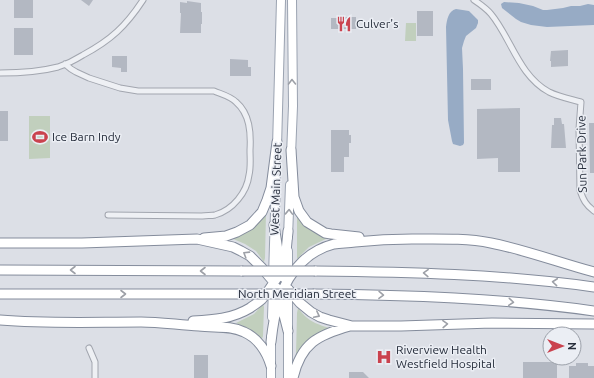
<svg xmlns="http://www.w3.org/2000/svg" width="594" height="378" font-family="Ubuntu,sans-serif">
  <rect width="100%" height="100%" fill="#dcdfe6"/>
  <path fill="#c1cfbd" d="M406,23H416V41H405Z
    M29,116H50V158L29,159Z
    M266,213L265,258L264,262L256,251L245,244L231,238Z
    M298,214L328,238L309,247L297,259V216Z
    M263,304L264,307L263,336L262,339C254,331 246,327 236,323L254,314Z
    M298,308C308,321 314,323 329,328L296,355L297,313Z"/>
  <path fill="#97abc5" d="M504,2L519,3L533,6L543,10H547L563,8L571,6H580L588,4L594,5V25L547,27L531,25L521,22L516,19L502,8L501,4Z
    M456,9L469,11L478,20V23L476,28L466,36L464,41L462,48L463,69L464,143L463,145L460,146L453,144L452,141L448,120L446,27C447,20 448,11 456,9Z"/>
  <path fill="#b3b8c2" d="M14,0H33V18H14Z
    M81,0H93L89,6Z
    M187,1L201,3V12H202V24H201V33H180L181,13H180V2L187,3Z
    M417,11H433V36H417Z
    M343,17H356V29H331V18H343Z
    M14,28H33V55H14Z
    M568,50V66L551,67V61H550L551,51Z
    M112,56H127V72H121V68L112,67Z
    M230,59L248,60V67H251V76H230Z
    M471,79H491V90H471Z
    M520,108V172H498V158L477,159V109Z
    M0,111H8V141H0Z
    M554,118H561L562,124H564L566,148H551L552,125H554Z
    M589,123H594V173H590Z
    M331,130H349V135H351V143H349V157H344V172H331Z
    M194,355H208V378H194Z
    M523,362H557V378H523Z
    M576,363H588V366H594V378H569V366H576Z
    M349,372H363L369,378H349Z"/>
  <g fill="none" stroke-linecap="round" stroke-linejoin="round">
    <defs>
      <path id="minor" d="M474,0C480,4 486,8 491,14C511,38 519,76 549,92C559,97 570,99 581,102L579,129L580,190C583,200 586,205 594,211
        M65,64L71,69L76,72L89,78L120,88L138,91H214C221,94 230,96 236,102C250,114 251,133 250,150C250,158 251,167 249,175C247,192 233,210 215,215C211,216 206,215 202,216L108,215
        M0,73C20,73 39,72 58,67C67,64 75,60 83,55C111,40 126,26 143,0
        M89,348L95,362V378"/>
      <path id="primary" d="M277,147L281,0
        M291,155L293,106L292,0
        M288,237L290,185
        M273,277L276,179
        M288,277V251
        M272,317L273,289
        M271,378V337
        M288,378V289"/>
      <path id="motorway" d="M291,150L294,197L299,211L307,222L325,233L331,234L359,237
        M274,225L281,270L283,277
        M204,238L226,236L237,232L250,225L262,212L267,200L271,188L277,142
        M0,243H82L197,239L233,247L241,251L250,256L262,268L273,281L278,292L288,331
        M282,267L286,252L288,231
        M0,270L242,271
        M315,271C408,272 501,274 594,287
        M288,289L300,303L311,312L320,317L329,320L352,326H401L492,323L594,324
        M0,294H242
        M314,294C408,295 501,298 594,311
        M0,320C47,324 94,322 141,322C160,322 179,325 199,326C214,328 230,325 244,332C258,338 267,352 271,366
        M193,321C213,320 232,319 250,308C254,305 259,302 262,299C268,292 272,285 277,278
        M271,342C274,313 280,283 302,262C310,254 322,247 334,244C341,243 348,243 355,242C374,240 393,239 412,239C439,239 466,238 491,243C526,250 560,263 594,272
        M293,378C301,343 318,335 350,326"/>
    </defs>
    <use href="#minor" stroke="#a2a6af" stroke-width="7"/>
    <use href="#primary" stroke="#9ba3b1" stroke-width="10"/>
    <use href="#motorway" stroke="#848c9c" stroke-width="11"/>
    <use href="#minor" stroke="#eef0f4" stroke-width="5"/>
    <use href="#primary" stroke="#fff" stroke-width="8"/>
    <use href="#motorway" stroke="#fff" stroke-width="9"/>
    <defs>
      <path id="motorway-bridge" d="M242,271H315
        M242,294H314"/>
    </defs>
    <use href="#motorway-bridge" stroke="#848c9c" stroke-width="11" stroke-linecap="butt"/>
    <use href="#motorway-bridge" stroke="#fff" stroke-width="9"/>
  </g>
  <defs><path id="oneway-chevron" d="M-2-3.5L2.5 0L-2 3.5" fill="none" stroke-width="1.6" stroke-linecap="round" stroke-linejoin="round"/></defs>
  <g stroke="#9da0a7">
    <use href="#oneway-chevron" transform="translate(292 82) rotate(-91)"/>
    <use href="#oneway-chevron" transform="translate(289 212) rotate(-88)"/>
    <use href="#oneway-chevron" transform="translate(246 254) rotate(-148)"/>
    <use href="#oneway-chevron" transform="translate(73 270) rotate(-180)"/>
    <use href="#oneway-chevron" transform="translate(203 271) rotate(-180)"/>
    <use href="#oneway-chevron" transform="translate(426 273) rotate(-178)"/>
    <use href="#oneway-chevron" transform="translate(555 282) rotate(-174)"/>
    <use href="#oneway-chevron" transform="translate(123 294)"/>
    <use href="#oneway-chevron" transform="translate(381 295) rotate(1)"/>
    <use href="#oneway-chevron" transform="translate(511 302) rotate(5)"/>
    <use href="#oneway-chevron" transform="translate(317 315) rotate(27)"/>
    <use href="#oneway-chevron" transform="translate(445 324) rotate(-2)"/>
  </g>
  <defs>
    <symbol id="restaurant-bare" viewBox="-9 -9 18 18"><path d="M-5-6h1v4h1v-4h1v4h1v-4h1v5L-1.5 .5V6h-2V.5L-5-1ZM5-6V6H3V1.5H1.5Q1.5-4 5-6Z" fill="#ca424e" stroke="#ebeef4" stroke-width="2.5" paint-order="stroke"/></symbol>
    <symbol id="stadium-bare" viewBox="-9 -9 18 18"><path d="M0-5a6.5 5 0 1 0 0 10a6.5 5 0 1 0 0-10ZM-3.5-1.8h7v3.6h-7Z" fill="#ca424e" stroke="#ebeef4" stroke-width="2.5" paint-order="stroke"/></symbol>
    <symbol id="hospital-bare" viewBox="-9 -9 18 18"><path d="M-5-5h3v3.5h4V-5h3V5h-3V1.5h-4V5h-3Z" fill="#ca424e" stroke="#ebeef4" stroke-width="2.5" paint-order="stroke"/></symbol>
  </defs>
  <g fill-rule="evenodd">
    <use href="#restaurant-bare" x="333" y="13" width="22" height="22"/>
    <use href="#stadium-bare" x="29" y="126" width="22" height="22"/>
    <use href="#hospital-bare" x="373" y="346" width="22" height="22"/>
  </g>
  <g text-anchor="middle" stroke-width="3" stroke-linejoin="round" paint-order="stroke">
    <g font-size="12" fill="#262d3b" stroke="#ebeef4" text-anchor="start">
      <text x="356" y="28">Culver's</text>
      <text x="52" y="141">Ice Barn Indy</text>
      <text x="396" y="354">Riverview Health<tspan x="396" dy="14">Westfield Hospital</tspan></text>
    </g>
    <g font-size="12" fill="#262d3b" stroke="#ebeef4">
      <text transform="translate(582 154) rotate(-91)" y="4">Sun Park Drive</text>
      <text transform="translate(276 189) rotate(-88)" y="4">West Main Street</text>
      <text x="297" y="298">North Meridian Street</text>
    </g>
  </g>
  <g transform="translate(562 346) rotate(90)"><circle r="19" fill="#ebeef4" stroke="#9ca1aa"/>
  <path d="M0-3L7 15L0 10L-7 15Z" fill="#ca424e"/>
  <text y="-6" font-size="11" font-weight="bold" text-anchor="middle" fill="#262d3b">N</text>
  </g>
</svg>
